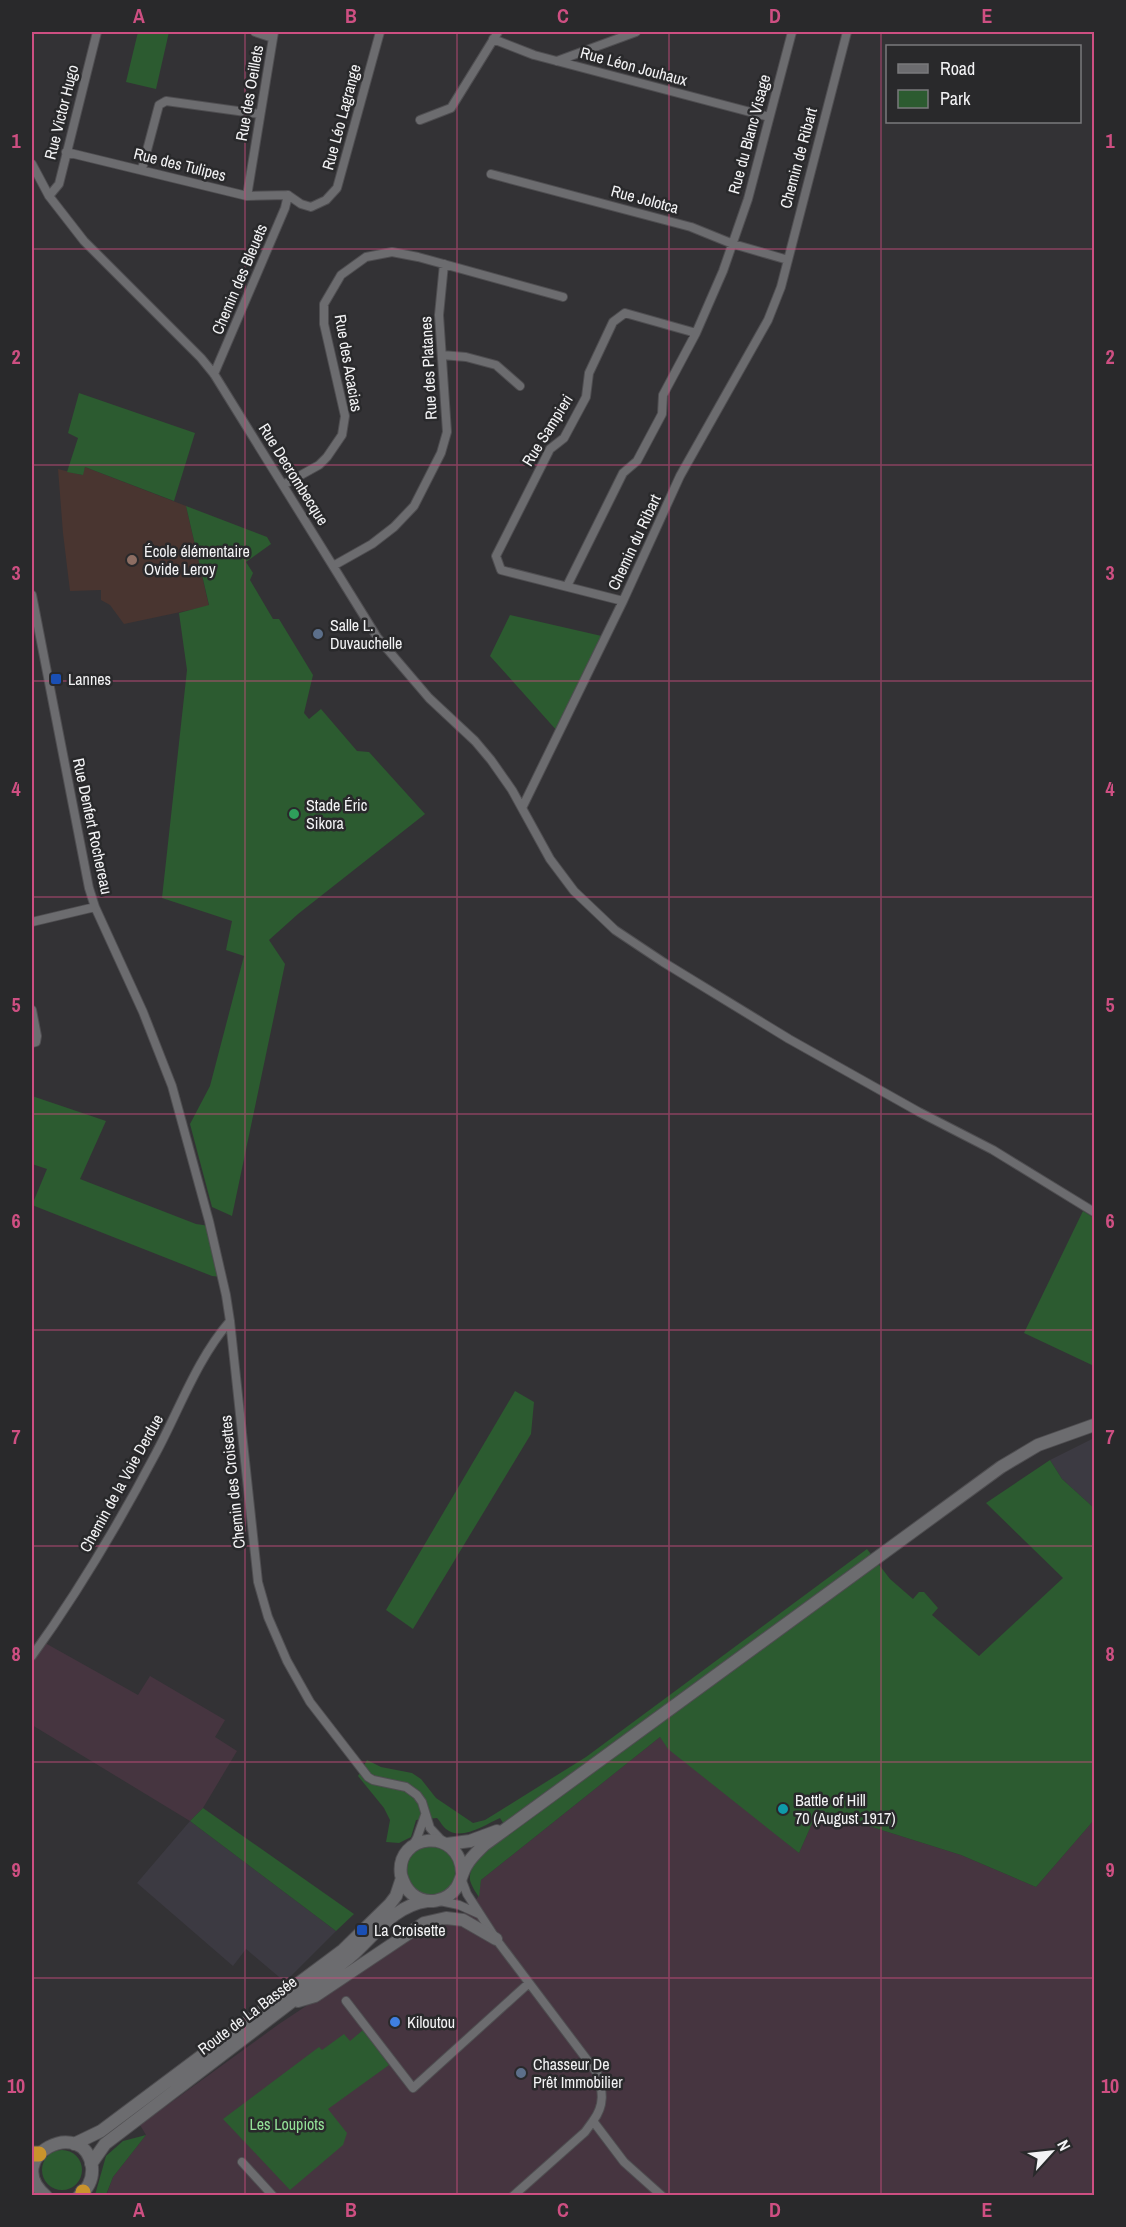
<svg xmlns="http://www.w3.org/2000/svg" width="1126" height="2227" font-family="'Archivo Narrow',sans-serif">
  <rect width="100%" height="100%" fill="#333235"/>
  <path fill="#3c3a42" d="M1094,1438V1508L1062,1479L1050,1460Z
    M190,1821L336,1931L285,1982L246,1949L233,1966L137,1883Z"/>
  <path fill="#463540" d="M38,1639L138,1695L150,1676L225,1720L215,1737L237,1751L203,1808L190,1821L32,1725V1648Z
    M660,1737L799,1853L818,1810L961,1855L1036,1887L1094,1820V2195L106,2196L113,2177L146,2135L140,2125L279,2024L416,1933L443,1923H458L478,1897L481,1880Z"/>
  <path fill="#493530" d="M85,467L186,506L209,606L124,624L110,605L101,600V590L70,591L63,533L58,469L82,475Z"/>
  <path fill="#2c5b30" d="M138,32H169L156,89L126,82Z
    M79,393L195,433L174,501L85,467L83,475L67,472L78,438L68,433Z
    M186,506L267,537L271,544L246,562L253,573L250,580L273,619H279L313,675L304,713L309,719L321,709L357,751L369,752L425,814L298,914L269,940L285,964L232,1216L212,1207L190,1124L210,1086L244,956L226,950L232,921L162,898L187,670L179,613L209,605Z
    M510,615L606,637L558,732L490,656Z
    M32,1096L106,1121L80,1179L196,1224L210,1226L222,1277L212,1276L32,1205L47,1169L32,1164Z
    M1083,1211L1094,1218V1366L1024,1333Z
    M515,1391L534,1402L531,1434L413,1629L386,1610Z
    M1050,1460L1062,1479L1094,1508V1820L1036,1887L961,1855L818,1810L799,1853L668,1749L660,1737L481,1880L479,1897C476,1893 471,1885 470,1880C468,1860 497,1843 510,1834L500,1818C486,1824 461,1842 446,1829C443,1827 440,1821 437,1818L416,1820L411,1837L399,1843L386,1842L390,1820L384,1808L358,1776L367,1760L381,1767L412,1773L421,1779L436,1798L473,1823L485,1820L586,1757L867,1549L890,1579L913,1599L919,1592H924L938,1608L932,1615L979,1656L1063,1578L986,1503Z
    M203,1808L354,1914L336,1931L190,1821Z
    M406 1871a25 25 0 1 1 50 0a25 25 0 1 1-50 0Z
    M363,2030L389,2065L328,2109L347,2133L343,2145L290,2190L223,2119L319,2047L322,2050L344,2034L350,2041Z
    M146,2135L113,2177L106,2195H95L106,2156L123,2141Z
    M42 2170a20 20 0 1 1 40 0a20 20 0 1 1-40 0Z"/>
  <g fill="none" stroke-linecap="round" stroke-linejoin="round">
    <defs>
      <path id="minor" d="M255,32L273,38
        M493,39L534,55L769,117
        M557,61L636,32
        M420,120L451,108L498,32
        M66,152L247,196L288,195L301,204L311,207L326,200L337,188L380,32
        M32,164L49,196L84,241L201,358L214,374L377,637L429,698L475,741L491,760L512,790L550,859L574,891L615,930L663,962L789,1039L919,1112L993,1150L1094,1212
        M142,169L159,105L166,101L260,114
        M491,174L691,227L733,244L788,260
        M49,196L59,184L97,32
        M247,196L274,32
        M442,355L466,357L496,365L520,386
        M214,374L285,208L288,195
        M283,485L319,465L327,457L342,435L345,416L324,324V304L341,275L366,257L392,252L418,257L563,297
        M333,566L372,544L394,527L414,506L441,453L447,432L439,315L444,264
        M567,586L623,473L637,461L662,414L663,395L696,333L723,271L748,199L792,32
        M32,595L89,888L95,907L143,1012L172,1086L209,1221L226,1295L230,1321L258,1582L268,1617L287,1661L310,1702L368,1777L373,1780L406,1787L417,1795L422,1802L430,1828L443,1842
        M623,601L501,570L496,556L550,449L564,438L586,397L589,373L613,322L625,313L696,333
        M522,808L623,601L680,476L768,320L781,287L847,32
        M32,922L95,907
        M32,1010L37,1036L36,1042L32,1043
        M32,1656C79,1591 119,1523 156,1453C180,1408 197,1359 230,1321
        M413,1845L417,1838L425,1815
        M461,1878L467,1894L496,1939L597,2073C603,2091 605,2105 593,2121L624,2162L662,2196
        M440,1901L459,1905L479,1914
        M346,2001L413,2088L529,1983
        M242,2162L273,2196
        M513,2196L585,2132L593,2121"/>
      <path id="secondary" d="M447,1844L470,1841L497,1831
        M462,1873C460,1826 395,1833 401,1875C403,1882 406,1889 412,1894C426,1906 447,1902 457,1887C461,1880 462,1873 466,1866C471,1857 477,1852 484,1845L1001,1467L1038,1445L1094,1425
        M298,2001L315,1996L424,1923L446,1918L463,1920L496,1939
        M74,2144L101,2131L343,1950L390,1904L396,1896L402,1878
        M91,2164L105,2144L349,1958C374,1937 392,1906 427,1901
        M46,2196C0,2157 84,2114 92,2167C93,2179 88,2189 79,2196"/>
      <path id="motorway" d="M32,2154H39
        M83,2192V2196"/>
    </defs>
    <use href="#minor" stroke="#4f4e51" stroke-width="10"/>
    <use href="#secondary" stroke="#4f4e51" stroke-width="14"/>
    <use href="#motorway" stroke="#4f4e51" stroke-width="17"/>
    <use href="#minor" stroke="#6c6c6f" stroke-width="8"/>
    <use href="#secondary" stroke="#6c6c6f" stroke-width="12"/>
    <use href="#motorway" stroke="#c9932c" stroke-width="15"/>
  </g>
  <path fill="none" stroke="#ce4f82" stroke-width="1.5" stroke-opacity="0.55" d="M245,32V2196M457,32V2196M669,32V2196M881,32V2196M32,249H1094M32,465H1094M32,681H1094M32,897H1094M32,1114H1094M32,1330H1094M32,1546H1094M32,1762H1094M32,1978H1094"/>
  <circle fill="#8d6e63" stroke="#29292b" stroke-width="2" cx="132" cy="560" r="6"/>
  <g fill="#5c6f8a" stroke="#29292b" stroke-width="2">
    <circle cx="318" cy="634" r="6"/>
    <circle cx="521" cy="2073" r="6"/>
  </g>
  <g fill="#1a4fb4" stroke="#29292b" stroke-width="2">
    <rect x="50" y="673" width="12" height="12" rx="3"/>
    <rect x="356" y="1924" width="12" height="12" rx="3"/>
  </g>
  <circle fill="#2e9e5b" stroke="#29292b" stroke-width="2" cx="294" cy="814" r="6"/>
  <circle fill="#0f9aa8" stroke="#29292b" stroke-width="2" cx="783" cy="1809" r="6"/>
  <circle fill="#3f7fe0" stroke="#29292b" stroke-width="2" cx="395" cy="2022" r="6"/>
  <g text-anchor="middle" stroke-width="5" stroke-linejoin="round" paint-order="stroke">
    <g font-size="16" fill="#f3f3f5" stroke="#29292b">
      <text transform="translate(634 66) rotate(15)" y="6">Rue Léon Jouhaux</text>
      <text transform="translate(249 93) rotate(-80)" y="6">Rue des Oeillets</text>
      <text transform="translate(61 112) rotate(-76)" y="6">Rue Victor Hugo</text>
      <text transform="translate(341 117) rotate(-75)" y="6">Rue Léo Lagrange</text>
      <text transform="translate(749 134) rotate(-75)" y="6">Rue du Blanc Visage</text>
      <text transform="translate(798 158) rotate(-75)" y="6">Chemin de Ribart</text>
      <text transform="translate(180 164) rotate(14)" y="6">Rue des Tulipes</text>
      <text transform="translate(645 199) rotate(15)" y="6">Rue Jolotca</text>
      <text transform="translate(239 279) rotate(-67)" y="6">Chemin des Bleuets</text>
      <text transform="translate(349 363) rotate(80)" y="6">Rue des Acacias</text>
      <text transform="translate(428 368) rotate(-93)" y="6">Rue des Platanes</text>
      <text transform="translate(547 430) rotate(-58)" y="6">Rue Sampieri</text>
      <text transform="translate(294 474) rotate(58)" y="6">Rue Decrombecque</text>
      <text transform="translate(634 542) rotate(-65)" y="6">Chemin du Ribart</text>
      <text transform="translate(93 826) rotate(78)" y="6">Rue Denfert Rochereau</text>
      <text transform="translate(232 1482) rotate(-96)" y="6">Chemin des Croisettes</text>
      <text transform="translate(121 1483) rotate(-61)" y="6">Chemin de la Voie Derdue</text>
      <text transform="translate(247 2015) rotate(-37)" y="6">Route de La Bassée</text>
    </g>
    <g font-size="16" fill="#f3f3f5" stroke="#29292b" text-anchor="start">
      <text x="144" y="557">École élémentaire<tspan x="144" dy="18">Ovide Leroy</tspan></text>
      <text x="330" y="631">Salle L.<tspan x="330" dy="18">Duvauchelle</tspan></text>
      <text x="68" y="685">Lannes</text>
      <text x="306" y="811">Stade Éric<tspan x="306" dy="18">Sikora</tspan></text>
      <text x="795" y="1806">Battle of Hill<tspan x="795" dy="18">70 (August 1917)</tspan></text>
      <text x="374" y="1936">La Croisette</text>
      <text x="407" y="2028">Kiloutou</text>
      <text x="533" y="2070">Chasseur De<tspan x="533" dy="18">Prêt Immobilier</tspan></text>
    </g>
    <g font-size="16" fill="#93e097" stroke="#29292b">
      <text x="287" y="2130">Les Loupiots</text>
    </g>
  </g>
  <rect width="1126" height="2227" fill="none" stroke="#29292b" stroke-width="66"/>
  <rect x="886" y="45" width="195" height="78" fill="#29292b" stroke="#7a7a7c" stroke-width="1.5"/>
  <rect x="898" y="64" width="30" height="9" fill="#6c6c6f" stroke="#7a7a7c" stroke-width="1.5"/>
  <text x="940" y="75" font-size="18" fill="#f3f3f5">Road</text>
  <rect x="898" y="90" width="30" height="18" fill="#2c5b30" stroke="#7a7a7c" stroke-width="1.5"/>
  <text x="940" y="105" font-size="18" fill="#f3f3f5">Park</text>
  <g transform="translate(1051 2152) rotate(63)" stroke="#29292b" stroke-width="4.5" paint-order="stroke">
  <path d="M0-4.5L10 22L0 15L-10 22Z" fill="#f3f3f5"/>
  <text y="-9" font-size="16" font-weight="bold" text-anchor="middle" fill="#f3f3f5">N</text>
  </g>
  <rect x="33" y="33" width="1060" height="2161" fill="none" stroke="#ce4f82" stroke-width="2"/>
  <g font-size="20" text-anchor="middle" font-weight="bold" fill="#ce4f82">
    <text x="139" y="23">A</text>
    <text x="351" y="23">B</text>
    <text x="563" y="23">C</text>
    <text x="775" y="23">D</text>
    <text x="987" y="23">E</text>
    <text x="16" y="148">1</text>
    <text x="1110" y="148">1</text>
    <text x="16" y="364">2</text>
    <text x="1110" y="364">2</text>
    <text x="16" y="580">3</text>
    <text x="1110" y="580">3</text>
    <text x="16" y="796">4</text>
    <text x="1110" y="796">4</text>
    <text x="16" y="1012">5</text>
    <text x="1110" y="1012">5</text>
    <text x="16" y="1228">6</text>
    <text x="1110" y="1228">6</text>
    <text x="16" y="1444">7</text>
    <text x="1110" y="1444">7</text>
    <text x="16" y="1661">8</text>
    <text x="1110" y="1661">8</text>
    <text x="16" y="1877">9</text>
    <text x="1110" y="1877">9</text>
    <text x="16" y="2093">10</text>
    <text x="1110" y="2093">10</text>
    <text x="139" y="2217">A</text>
    <text x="351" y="2217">B</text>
    <text x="563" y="2217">C</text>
    <text x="775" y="2217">D</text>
    <text x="987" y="2217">E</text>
  </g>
</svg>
